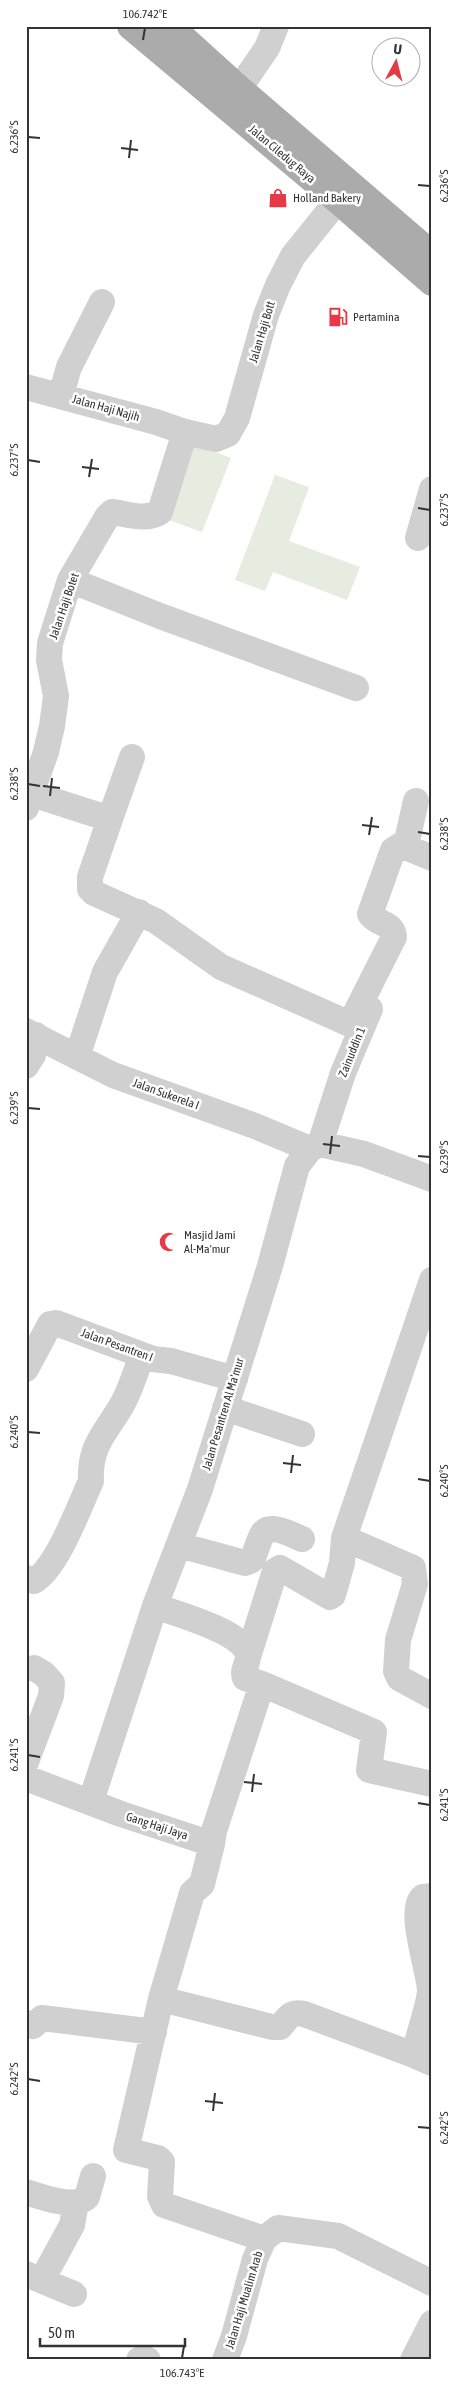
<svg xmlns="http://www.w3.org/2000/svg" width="458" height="2386" font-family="'Asap Condensed',sans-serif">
  <rect width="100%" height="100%" fill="#fff"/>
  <path fill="#e6ecdf" d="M192,443L231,458L202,532L163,518Z
    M275,475L309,487L289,541L360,567L347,600L273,572L265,591L235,580Z"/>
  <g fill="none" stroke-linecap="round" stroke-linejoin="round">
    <path stroke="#d0d0d0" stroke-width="26" d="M239,89L267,48L276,26
      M26,387L156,422L185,432L216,439L228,434L237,418L266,315L278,285L293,256L338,200
      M61,395L69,367L102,302
      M418,538L432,489
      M70,580L160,616L356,688
      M26,792L110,819L90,877V889L94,893L156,921L221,967L350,1024L394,937C393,922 377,925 370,914L393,850L401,845L432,858
      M26,808L46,752L52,726L56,696L49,660L50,643L70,580L107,517L112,512C128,514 146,521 160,512L185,432
      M110,819L132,757
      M406,845L416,801
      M26,1031L113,1075L255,1126L310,1149
      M77,1057L105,972L139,912
      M26,1066L33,1055L36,1035
      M320,1144L343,1073L370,1009
      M26,1369L50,1324L56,1323L153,1359L171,1361L235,1379
      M225,1408L302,1434
      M344,1538L413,1568L415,1584L398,1640L396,1671L399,1678L432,1696
      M179,1545L245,1563L252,1560C256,1552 258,1541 263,1533C271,1523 293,1535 302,1539
      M26,1578L34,1581C57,1568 79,1507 91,1481C89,1444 107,1432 123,1403C131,1388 136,1371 142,1355
      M248,1657L275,1571L280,1568L330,1597L333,1595L342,1563L344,1538L432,1280
      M262,1684L374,1732L369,1770L432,1784
      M26,1762L51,1696L52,1683L44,1674L34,1668
      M26,1778L121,1814L212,1844L214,1831L262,1684L245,1678C241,1669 251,1661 247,1652C238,1630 177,1614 155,1606
      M91,1801L155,1606L200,1489L270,1266L297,1166L310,1149L320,1144L364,1154L432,1179
      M212,1844L202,1884L192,1893L161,1999L126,2150L158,2158L162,2162L160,2196L164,2205L264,2239
      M432,1896L423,1897C407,1909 430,1973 430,1991C429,2006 417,2039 414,2055L432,2063
      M161,1999L272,2027H280C288,2018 290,2011 304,2014L414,2055
      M26,2023L33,2026L42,2018L154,2032
      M26,2192C41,2197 75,2209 87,2197L93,2176
      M26,2274L74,2294
      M42,2280L72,2225L76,2203
      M139,2360L143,2358L148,2360
      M225,2360L234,2336L255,2259L264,2239L278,2228L338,2236L432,2283
      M413,2360L432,2323"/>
    <path stroke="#ababab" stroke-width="28" d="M131,26L338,200L432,282
      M169,26L232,83L432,255"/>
  </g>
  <path fill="none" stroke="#333" stroke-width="2" d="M143,40L145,28M28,137L40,138M121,148L138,150M129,158L131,140M418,185L430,186M28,460L40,462M82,467L99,469M89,477L92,459M418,508L430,510M28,784L40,786M43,786L60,788M50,796L52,778M362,825L379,827M418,832L430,834M369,835L372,817M28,1108L40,1109M323,1144L340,1146M330,1154L332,1136M418,1156L430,1157M28,1432L40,1433M283,1463L301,1465M291,1473L293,1455M418,1479L430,1481M28,1755L40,1757M244,1782L262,1784M252,1792L254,1774M418,1803L430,1805M28,2079L40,2081M205,2101L223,2103M213,2111L215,2093M418,2127L430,2128M182,2358L184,2346"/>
  <defs>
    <symbol id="shop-bare" viewBox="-9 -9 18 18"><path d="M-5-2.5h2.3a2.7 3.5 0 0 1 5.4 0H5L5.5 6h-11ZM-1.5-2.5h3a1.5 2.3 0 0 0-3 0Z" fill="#e63946" stroke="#fff" stroke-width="2.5" paint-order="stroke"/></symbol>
    <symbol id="fuel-bare" viewBox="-9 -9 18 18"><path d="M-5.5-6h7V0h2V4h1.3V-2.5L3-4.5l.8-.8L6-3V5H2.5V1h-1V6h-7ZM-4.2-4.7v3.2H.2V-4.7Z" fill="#e63946" stroke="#fff" stroke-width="2.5" paint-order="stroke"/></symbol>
    <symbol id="mosque-bare" viewBox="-9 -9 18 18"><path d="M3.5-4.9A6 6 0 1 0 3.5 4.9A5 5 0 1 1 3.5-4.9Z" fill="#e63946" stroke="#fff" stroke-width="2.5" paint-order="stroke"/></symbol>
  </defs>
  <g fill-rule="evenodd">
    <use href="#shop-bare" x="264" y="184" width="28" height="28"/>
    <use href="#fuel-bare" x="324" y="303" width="28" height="28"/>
    <use href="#mosque-bare" x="155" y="1228" width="28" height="28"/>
  </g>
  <g text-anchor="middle" stroke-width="5" stroke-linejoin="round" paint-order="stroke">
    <g font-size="12" fill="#333" stroke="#fff">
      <text transform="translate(282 154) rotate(40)" y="4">Jalan Ciledug Raya</text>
      <text transform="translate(262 332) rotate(-73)" y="4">Jalan Haji Bott</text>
      <text transform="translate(106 408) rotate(16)" y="4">Jalan Haji Najih</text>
      <text transform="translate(64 606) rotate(-71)" y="4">Jalan Haji Botet</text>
      <text transform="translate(352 1052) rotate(-68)" y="4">Zainuddin 1</text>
      <text transform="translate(166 1094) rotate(20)" y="4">Jalan Sukerela I</text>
      <text transform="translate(117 1345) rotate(20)" y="4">Jalan Pesantren I</text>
      <text transform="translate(223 1414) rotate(-73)" y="4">Jalan Pesantren Al Ma'mur</text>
      <text transform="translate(157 1826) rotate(18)" y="4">Gang Haji Jaya</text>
      <text transform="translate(244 2300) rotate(-73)" y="4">Jalan Haji Mualim Arab</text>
    </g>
    <g font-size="12" fill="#333" stroke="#fff" text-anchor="start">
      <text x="293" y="202">Holland Bakery</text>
      <text x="353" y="321">Pertamina</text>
      <text x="184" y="1239">Masjid Jami<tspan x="184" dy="14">Al-Ma'mur</tspan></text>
    </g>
  </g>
  <rect width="458" height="2386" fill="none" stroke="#ffffff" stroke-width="55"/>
  <g transform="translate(396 62) rotate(7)"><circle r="24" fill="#ffffff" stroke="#adadad"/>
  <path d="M0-4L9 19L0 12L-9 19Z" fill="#e63946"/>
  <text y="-8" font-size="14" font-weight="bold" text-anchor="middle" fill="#333333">U</text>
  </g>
  <path d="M40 2338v8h145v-8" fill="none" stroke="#333333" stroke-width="2.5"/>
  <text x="48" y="2338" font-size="15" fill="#333333" stroke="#ffffff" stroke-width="4" paint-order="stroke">50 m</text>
  <rect x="28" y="28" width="402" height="2330" fill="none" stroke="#333" stroke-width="2"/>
  <g font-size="12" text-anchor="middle" fill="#333">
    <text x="145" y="18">106.742°E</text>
    <text transform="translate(14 137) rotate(-90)" y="4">6.236°S</text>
    <text transform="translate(444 186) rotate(-90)" y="4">6.236°S</text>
    <text transform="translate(14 460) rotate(-90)" y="4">6.237°S</text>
    <text transform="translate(444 510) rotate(-90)" y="4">6.237°S</text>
    <text transform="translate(14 784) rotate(-90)" y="4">6.238°S</text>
    <text transform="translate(444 834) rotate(-90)" y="4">6.238°S</text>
    <text transform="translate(14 1108) rotate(-90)" y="4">6.239°S</text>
    <text transform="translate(444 1157) rotate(-90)" y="4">6.239°S</text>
    <text transform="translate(14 1432) rotate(-90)" y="4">6.240°S</text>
    <text transform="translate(444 1481) rotate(-90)" y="4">6.240°S</text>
    <text transform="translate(14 1755) rotate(-90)" y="4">6.241°S</text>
    <text transform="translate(444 1805) rotate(-90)" y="4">6.241°S</text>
    <text transform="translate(14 2079) rotate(-90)" y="4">6.242°S</text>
    <text transform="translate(444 2128) rotate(-90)" y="4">6.242°S</text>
    <text x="182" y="2377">106.743°E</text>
  </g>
</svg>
